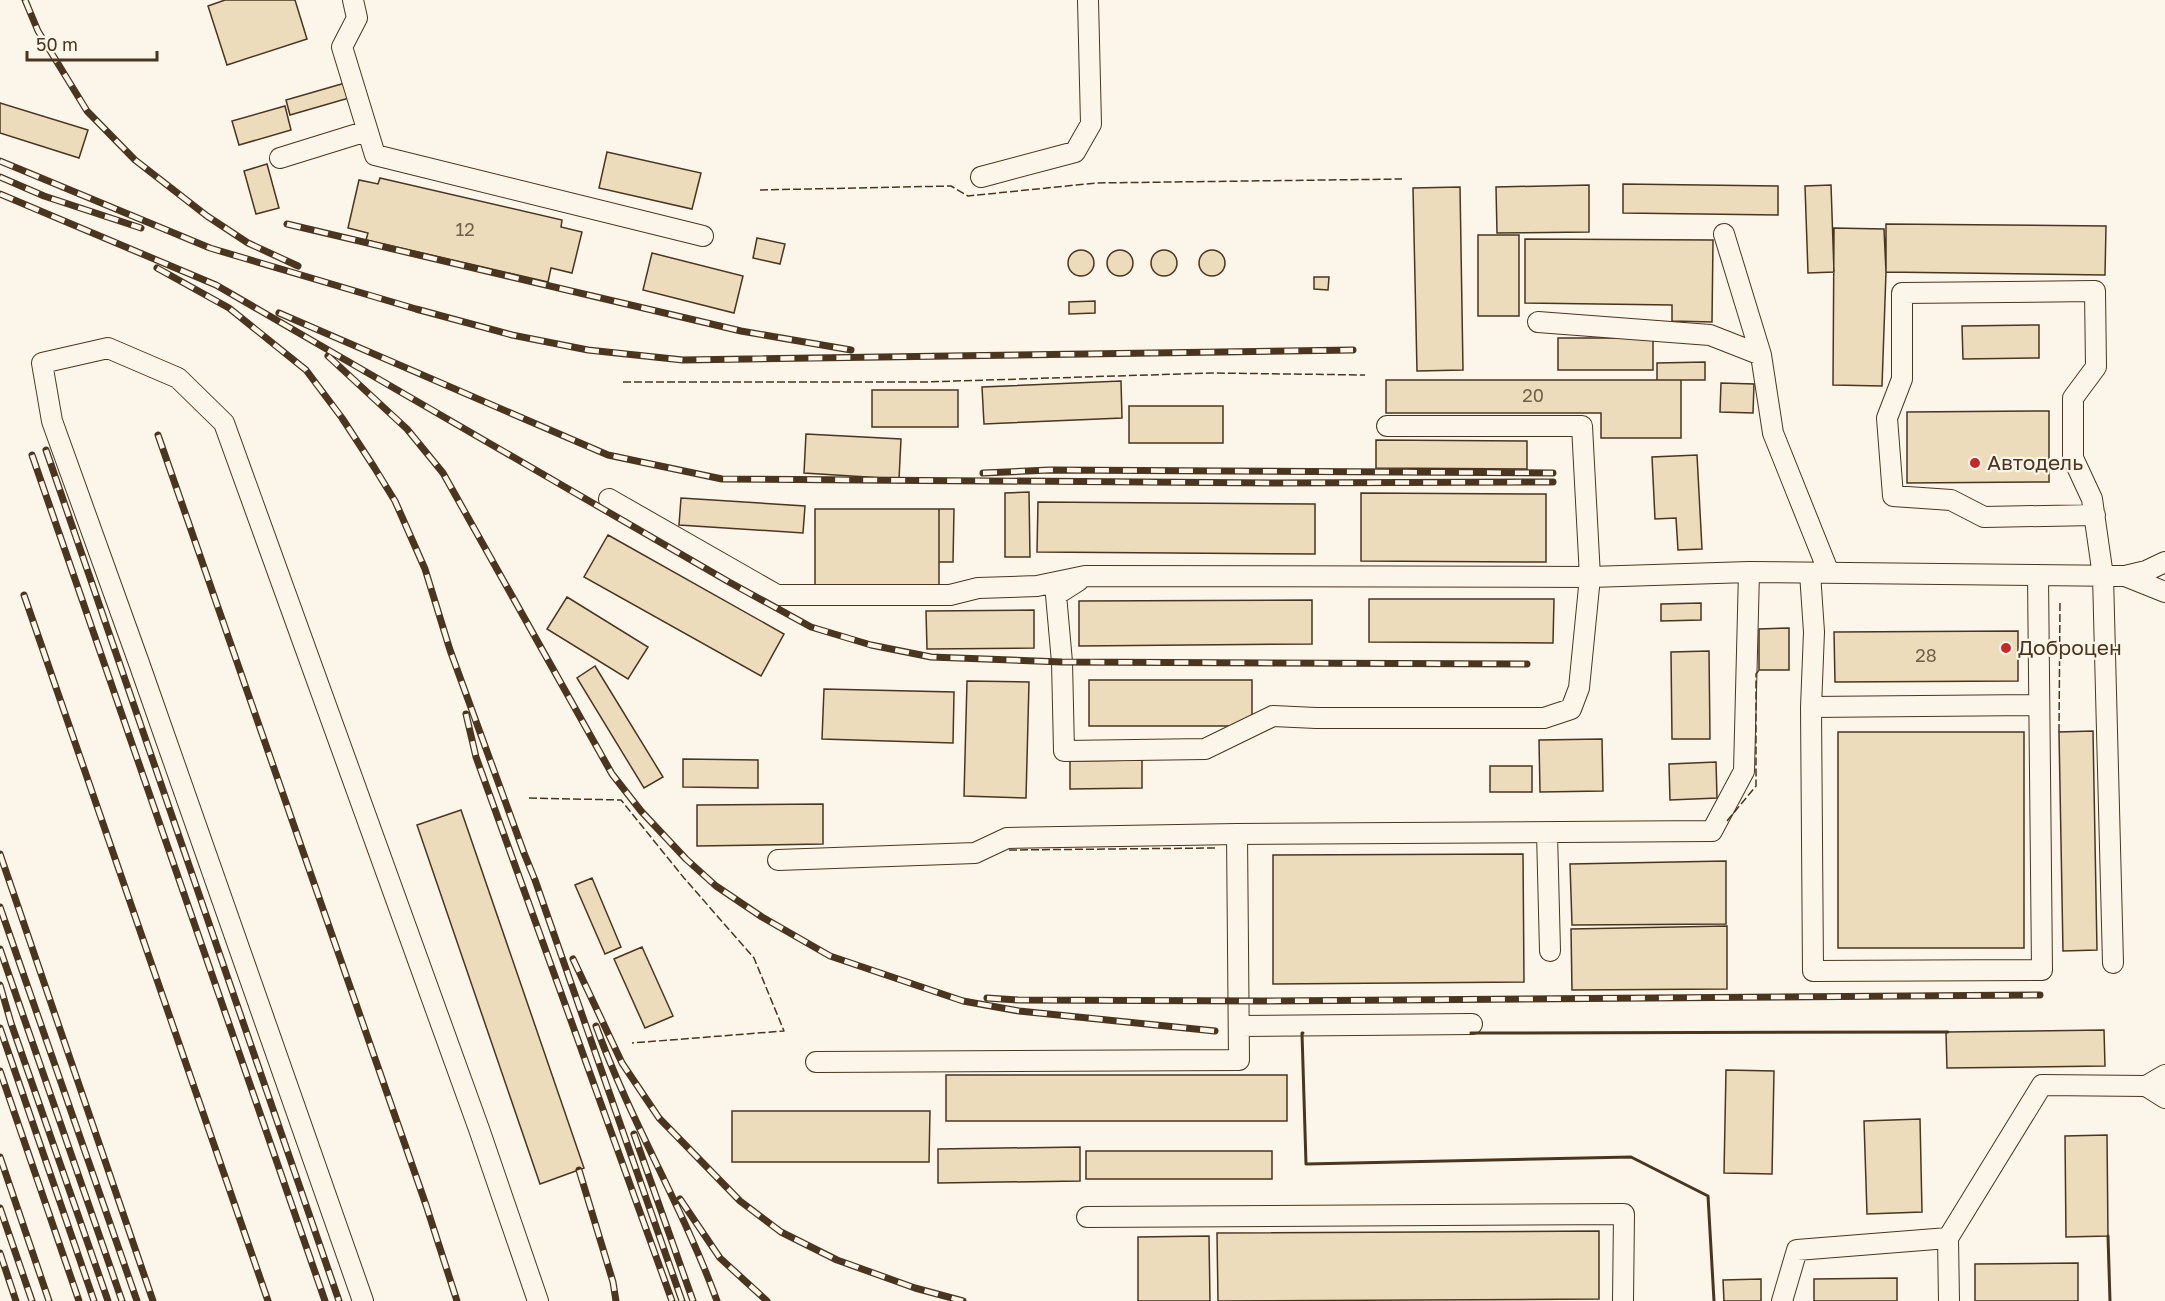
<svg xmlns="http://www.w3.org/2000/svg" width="2165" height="1301" font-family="'Golos Text',sans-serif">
  <rect width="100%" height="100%" fill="#fbf6e9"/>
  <path fill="#ecdcbc" stroke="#4a3520" stroke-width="1.5" d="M225,0H295L307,39L227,65L208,6Z
    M345,83L349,98L290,115L286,100Z
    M0,103L88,130L79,158L0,133Z
    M285,106L291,130L239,145L232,121Z
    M607,152L701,173L692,209L599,188Z
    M267,164L279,208L256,214L244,171Z
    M380,178L562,220L561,227L582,232L572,273L551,268L548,282L366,240L368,233L348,228L359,180L378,184Z
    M1623,184L1778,186V215L1623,213Z
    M1589,185V232L1497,233L1496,187Z
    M1831,185L1834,272L1808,273L1805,186Z
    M1460,187L1463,370L1417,371L1413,188Z
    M1886,224L2106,226L2105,275L1886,272Z
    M1834,228L1884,229L1886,272L1882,386L1833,385Z
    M1478,235H1519V316H1478Z
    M757,238L785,244L780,264L753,258Z
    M1525,239L1713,240L1712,322L1672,321V305L1525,303Z
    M1151 263a13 13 0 1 1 26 0a13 13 0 1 1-26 0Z
    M1068 263a13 13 0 1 1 26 0a13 13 0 1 1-26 0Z
    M1107 263a13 13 0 1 1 26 0a13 13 0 1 1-26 0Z
    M1199 263a13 13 0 1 1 26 0a13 13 0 1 1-26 0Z
    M652,253L743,276L734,313L643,290Z
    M1314,277H1329L1328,290L1314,289Z
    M1095,301V313L1069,314V302Z
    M2039,325V358L1963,359L1962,326Z
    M1558,338H1653V370H1558Z
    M1705,362V380H1657V363Z
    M1386,380H1681V438H1601V413H1386Z
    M1121,381L1122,418L984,424L982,387Z
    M1721,383L1754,384L1753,413L1720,412Z
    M872,390H958V427H872Z
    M1129,406H1223V443H1129Z
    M2049,411V482L1907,483V412Z
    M806,434L901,439L899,479L804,473Z
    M1376,440L1527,441V469L1376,468Z
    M1697,455L1702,549L1678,550L1676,518L1655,519L1652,457Z
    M1029,492L1030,557H1005V493Z
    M1361,493L1546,494V562L1361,561Z
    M681,498L805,506L803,533L679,525Z
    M1038,502L1315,504V554L1037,552Z
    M815,509H939V588H815Z
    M939,509H954L953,562H939Z
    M608,535L784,634L761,676L584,577Z
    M567,597L648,647L628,679L547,629Z
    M1369,599H1554L1553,643L1369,642Z
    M1312,600V644L1079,646V601Z
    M1701,603V620L1661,621V604Z
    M1034,610V648L927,649L926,611Z
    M1789,628V670H1759V629Z
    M2018,631V681L1835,682L1834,632Z
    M1709,651L1710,739H1672L1671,652Z
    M595,666L663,777L644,788L577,678Z
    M1089,680H1252V726H1089Z
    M967,681L1029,682L1026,798L964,796Z
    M824,689L954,692L953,743L822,739Z
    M2093,731L2097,950L2063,951L2059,732Z
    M1838,732H2024V948H1838Z
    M1602,739L1603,791L1540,792L1539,740Z
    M683,759L758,760V788L683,787Z
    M1142,760V788L1070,789V761Z
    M1716,762L1717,798L1670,800L1669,764Z
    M1490,766H1532V792H1490Z
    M823,804V844L697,846V805Z
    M461,810L584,1168L540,1184L417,825Z
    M1523,854L1524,982L1273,984V855Z
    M1726,861V924L1572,925L1570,864Z
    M592,878L621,947L605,954L575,885Z
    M1727,926V989L1572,990L1571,929Z
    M642,947L673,1016L645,1028L614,959Z
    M2104,1030L2105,1066L1947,1068L1946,1032Z
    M1726,1070L1774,1071L1772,1174L1724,1173Z
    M946,1075H1287V1121H946Z
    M732,1111H930L929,1162H732Z
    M1920,1119L1922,1212L1867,1214L1864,1121Z
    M2107,1135L2108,1236L2066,1237L2065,1136Z
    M1080,1147V1181L938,1183V1149Z
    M1086,1151H1272V1179H1086Z
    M1599,1231V1299L1218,1301L1217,1233Z
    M1209,1236L1210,1301H1138V1237Z
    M2078,1263V1301H1975V1264Z
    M1897,1278V1301H1814V1279Z
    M1761,1279V1301H1724L1723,1280Z"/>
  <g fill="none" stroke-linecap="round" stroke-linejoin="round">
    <defs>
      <path id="minor" d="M353,0L357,18L342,47L375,155L703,236
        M280,158L367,131
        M981,177L1075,152L1091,124L1088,0
        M1724,234L1761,355
        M1538,322L1710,335L1761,355L1773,433L1829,573
        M609,499L777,595H950L978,588L1037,586L1085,576L1590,577L1582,426H1387
        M2095,515L1984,517L1951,500L1893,496L1887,418L1902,379V293L2095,291L2096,367L2073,398V458L2092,499L2103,576L2113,963
        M1810,573L1814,632L1811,707
        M2038,575L2042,970L1813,971L1811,707L2038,705
        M2125,576L2165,592
        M1078,581L1056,595L1062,662L1064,751L1205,749L1273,716L1316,718H1544L1571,709L1579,688L1590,577L1749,572
        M1547,833L1550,951
        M778,860L975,853L1007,838L1237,834L1712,831L1744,771L1749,572L2125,576L2146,571L2165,562
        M1239,1026L1472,1024
        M816,1062L1239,1060L1237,834
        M2146,1086L2165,1098
        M1087,1217L1624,1214L1623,1301
        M363,1301L139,663L52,421L42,363L108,348L178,378L224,423L479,1129L538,1301
        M1782,1301L1797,1250L1948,1238
        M1949,1301L1948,1238L2042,1085L2146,1086L2165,1075"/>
    </defs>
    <use href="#minor" stroke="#4a3520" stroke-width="22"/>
    <use href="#minor" stroke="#fbf6e9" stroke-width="20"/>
    <defs>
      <path id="rail" d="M25,0L38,31L87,111L135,160L207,216L248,243L298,266
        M0,161L210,248L416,309L512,335L588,350L683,360L1353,350
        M0,177L44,196L141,228
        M0,194L216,285L729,582L811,627L871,645L931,657L1062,662L1527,664
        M287,224L741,331L851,350
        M157,268L229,308L306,370L342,418L374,467L395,501L425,569L450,650L524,853L535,880L682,1301
        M279,313L608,455L722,479L1276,483L1553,482
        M328,356L407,429L443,473L612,774L641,811L686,859L716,886L762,917L830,956L963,1001L1019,1011L1215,1031
        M158,435L426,1205L457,1301
        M46,450L339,1301
        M32,455L325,1301
        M983,473L1050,470L1553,473
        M24,595L268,1301
        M466,714L476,757L672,1301
        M0,854L153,1301
        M0,907L137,1301
        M0,949L122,1301
        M573,959L622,1063L659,1118L740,1201L781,1232L837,1260L915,1288L963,1301
        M0,985L11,1023L108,1301
        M987,998L1018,1000L1262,1001L2040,995
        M596,1026C630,1121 683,1207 717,1301
        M0,1028L94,1301
        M0,1071L79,1301
        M634,1134L693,1301
        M0,1157L49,1301
        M579,1170L613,1282L616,1301
        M680,1199L720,1258L767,1301
        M0,1208L32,1301
        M0,1253L16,1301"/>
    </defs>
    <use href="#rail" stroke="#4a3520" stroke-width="7"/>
    <use href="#rail" stroke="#fbf6e9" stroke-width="4.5" stroke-dasharray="14" stroke-linecap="butt"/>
    <path stroke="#4a3520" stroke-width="1.5" stroke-dasharray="8 3" stroke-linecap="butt" d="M760,190L951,186L968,196L1096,183L1402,179
      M623,382H925L1211,373L1365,375
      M2059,732L2060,602
      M529,798L621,800L684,878L754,958L784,1031L632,1043
      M1727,821L1756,786V674L1759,670
      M1009,850L1216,848"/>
    <path stroke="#4a3520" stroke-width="3" d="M1303,1033H1302L1306,1164L1631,1157L1708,1196L1714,1301
      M1471,1033L1948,1032
      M2108,1236L2110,1301"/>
  </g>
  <g fill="#c62828" stroke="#fbf6e9" stroke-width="2">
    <circle cx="1975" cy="463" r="6"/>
    <circle cx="2006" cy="648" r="6"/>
  </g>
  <g text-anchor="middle" stroke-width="4.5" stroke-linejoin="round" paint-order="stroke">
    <g font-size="18" fill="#725f47">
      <text x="465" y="236">12</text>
      <text x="1533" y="402">20</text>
      <text x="1926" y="662">28</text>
    </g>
    <g font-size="21" fill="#4a3520" stroke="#fbf6e9" text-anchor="start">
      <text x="1987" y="470">Автодель</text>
      <text x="2018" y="655">Доброцен</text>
    </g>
  </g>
  <path d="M27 51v9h130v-9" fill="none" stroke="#4a3520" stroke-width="3"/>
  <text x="36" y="51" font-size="18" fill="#4a3520" stroke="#fbf6e9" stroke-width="4.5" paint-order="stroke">50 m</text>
</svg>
